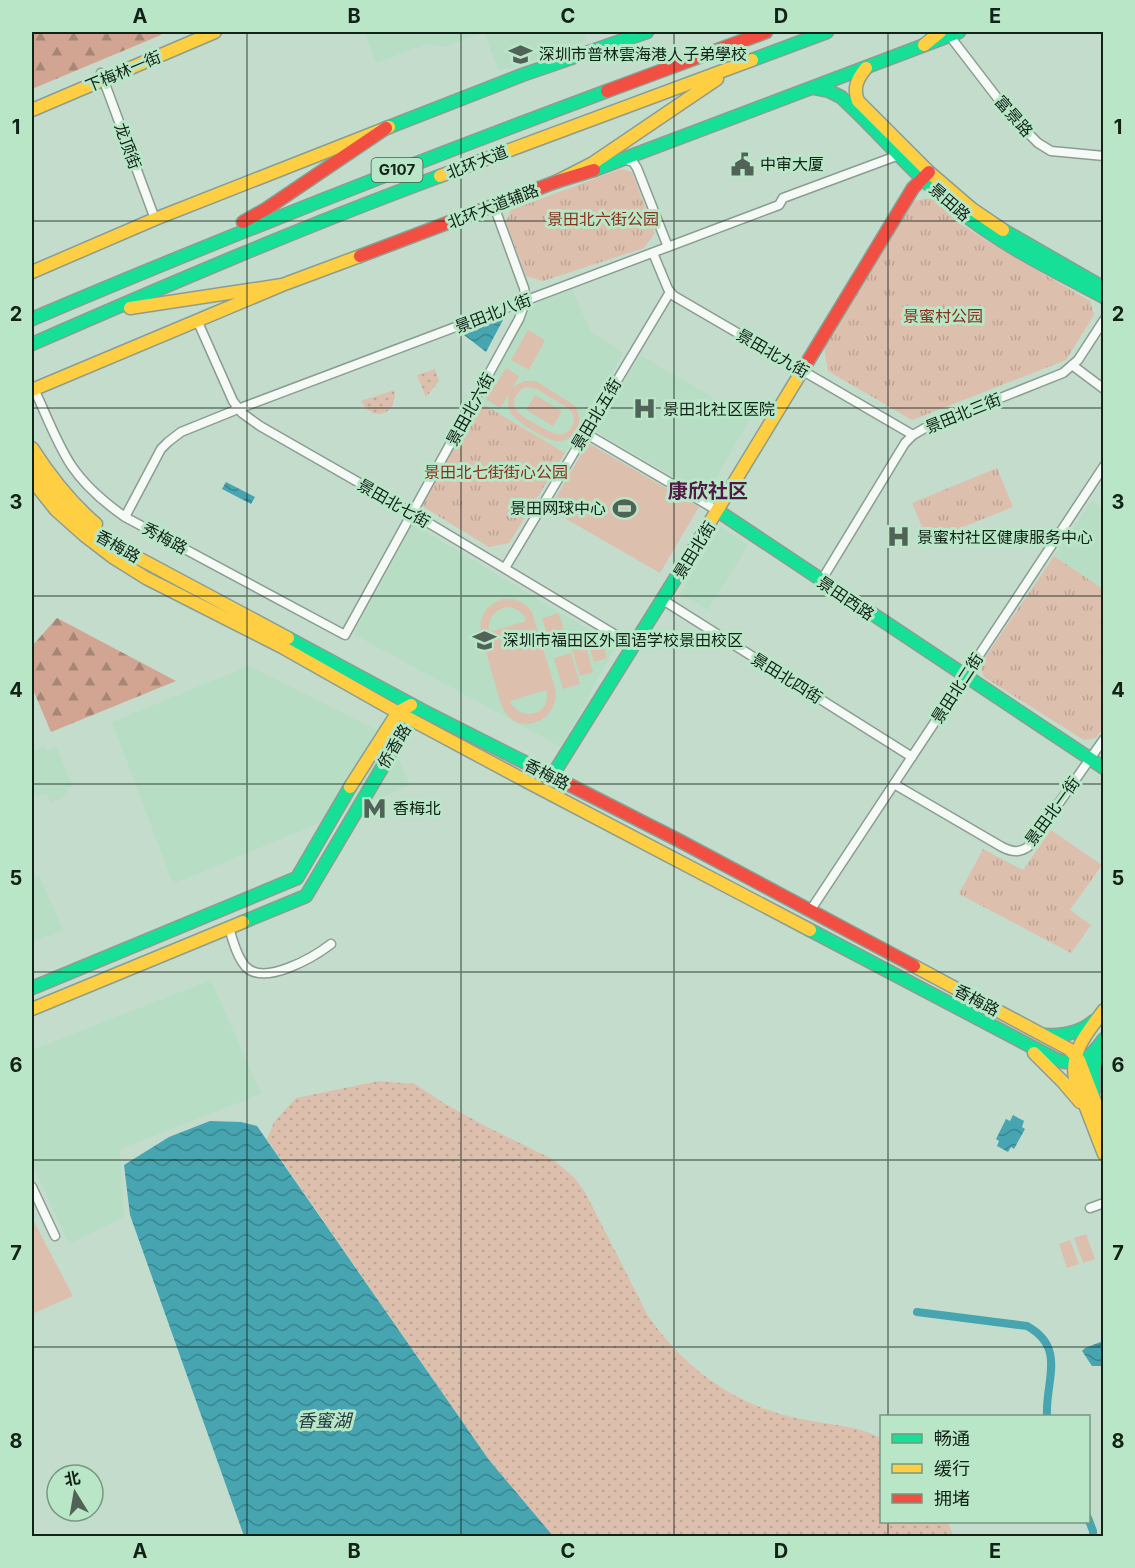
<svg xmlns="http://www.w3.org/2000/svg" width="1135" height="1568" font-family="Inter,'Noto Sans SC',sans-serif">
  <defs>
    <pattern id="grass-dots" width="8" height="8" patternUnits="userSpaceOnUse" patternTransform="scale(1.5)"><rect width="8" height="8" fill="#ddbfad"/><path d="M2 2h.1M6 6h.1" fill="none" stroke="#bda494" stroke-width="1.8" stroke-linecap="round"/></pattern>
    <pattern id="forest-firs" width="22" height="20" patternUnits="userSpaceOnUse" patternTransform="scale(1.5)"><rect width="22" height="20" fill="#d1a591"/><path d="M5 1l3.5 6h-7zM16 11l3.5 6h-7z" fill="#a88675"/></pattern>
    <pattern id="park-tufts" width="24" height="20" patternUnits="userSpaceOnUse" patternTransform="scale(1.5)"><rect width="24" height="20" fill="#ddbfad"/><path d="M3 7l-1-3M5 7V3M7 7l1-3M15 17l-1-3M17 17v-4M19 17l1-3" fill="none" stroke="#bda494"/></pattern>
    <pattern id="water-waves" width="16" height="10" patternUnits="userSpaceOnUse" patternTransform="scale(1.5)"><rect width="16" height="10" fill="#46a5b1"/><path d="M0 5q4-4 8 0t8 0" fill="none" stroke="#39868f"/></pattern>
  </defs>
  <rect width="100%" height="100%" fill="#c4dccc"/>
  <path fill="#b7dec4" d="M365,32H483L443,47L427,44L376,63Z
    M484,32H584L587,40L513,68L498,70Z
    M572,289L590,330L623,353L565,453L478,401L530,310L543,299Z
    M640,355L750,419L706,495L595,431Z
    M1092,501L1103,508V589L1054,556Z
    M413,524L616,646L561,747L353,634Z
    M721,527L748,545L708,610L680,593Z
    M249,666L389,736L410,785L173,884L112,722Z
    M43,746L48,750L57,747L72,786L66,789L68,795L51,802L46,794L36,797L32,787V752Z
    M39,875L63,930L32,942V878Z
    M211,980L261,1094L120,1149L124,1217L69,1244L32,1163V1050Z"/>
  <path fill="url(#grass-dots)" d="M435,369L439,381L426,397L417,375Z
    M394,390C398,407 382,422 367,409C365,407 363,404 361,401Z
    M379,1081L415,1084L445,1104L485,1126L552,1159L574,1177L585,1192L648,1316C685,1369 737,1407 801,1419C829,1425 856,1425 881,1438L882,1522H948L953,1536H906L902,1534L899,1536H553L489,1460L267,1139L274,1122L296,1098Z"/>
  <path fill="url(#forest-firs)" d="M32,32H160L161,35L32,89Z
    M57,618L176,681L51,732L34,692L32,693V646Z"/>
  <path fill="url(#park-tufts)" d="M621,169L632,172L655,233L644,248L543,281L526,276L506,222L511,210Z
    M932,198L956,221L987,241L1090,301L1094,315L1066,360L912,420L828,371L824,347L913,201Z
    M478,401L565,453L509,543L489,547L422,506Z
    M997,468L1013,507L928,541L912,503Z
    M1054,556L1103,589L1104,727L1096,738L1084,740L984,677L980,665Z
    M1051,830L1102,865L1070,910L1091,925L1071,953L959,894L983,849L1023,870Z"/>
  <path fill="#ddbfad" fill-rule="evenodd" d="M528,330L545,340L529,370L511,360Z
    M506,368L519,376L513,387L524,381H536L574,405C585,419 578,442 557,441C547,441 514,421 510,412C507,406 508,400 509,394L500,408L486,399ZM526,387L537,389L566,407L572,412L574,420C568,444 550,432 536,424C531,421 525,418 520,414C509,404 515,392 526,387Z
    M535,395L562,411L553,426L526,410Z
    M588,443L699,507L660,573L549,509Z
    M503,599C516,598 525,602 532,612L555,688C561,719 522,738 504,711C500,703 498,693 495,684C490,667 486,651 481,634C478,617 486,604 503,599ZM509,607C518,609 524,613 526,621L489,632C487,618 495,608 509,607ZM546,690C553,714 521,724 510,701Z
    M559,613L568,644L551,649L542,618Z
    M601,638L607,658L594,662L588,642Z
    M585,643L593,672L580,676L571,647Z
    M571,653L580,684L563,689L554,658Z
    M32,1218L73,1296L32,1314Z
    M1086,1234L1095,1259L1083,1263L1074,1238Z
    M1070,1240L1079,1264L1067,1268L1059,1244Z"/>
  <path fill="url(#water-waves)" d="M504,318L486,352L464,335Z
    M226,482L255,497L251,504L222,489Z
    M1013,1115L1024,1121L1022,1127L1025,1129L1014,1149L1011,1147L1008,1152L997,1146L999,1141L996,1139L1006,1119L1010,1121Z
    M210,1121L241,1122L257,1126L489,1460L553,1536H244L130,1215L124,1165L169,1137Z
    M1103,1341V1366H1092L1082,1351L1085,1348Z"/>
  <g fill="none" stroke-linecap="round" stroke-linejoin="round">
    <path stroke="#46a5b1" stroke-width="8" d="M917,1312L1027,1326C1067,1348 1045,1381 1047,1416
      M1088,1518L1093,1531V1536"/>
    <defs>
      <path id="street" d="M949,35L1012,117L1038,143L1051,151L1104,156
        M101,73L155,219
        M626,160L633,162L637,168L668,247
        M653,253L668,289L674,296L913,435
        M197,320L233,401L242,413L260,426L412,513L634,646
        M1072,365L1104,389
        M34,389C46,414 56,442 71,465C85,486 105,503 125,517L345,635L519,319L526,300L524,288L494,206
        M585,433L718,511
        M125,517L161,449L168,442L181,432L238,409L779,205L783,198L899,155
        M505,568L670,292
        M821,581L905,443L913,435L925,428L1063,373L1078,360L1104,320
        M663,600L912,757
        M894,784L1002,847C1012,852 1019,853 1028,847L1104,739
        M810,911L1104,466
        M229,928C233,941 237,957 246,967C265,986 314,957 331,944
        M32,1187L55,1236
        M1090,1208L1104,1203"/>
      <path id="fast" d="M752,60L827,32
        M814,88L829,91L841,97C880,133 914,175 956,208C1001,245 1053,270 1104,297
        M389,127L522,75L647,32
        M594,170L959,32
        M1003,230L1104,288
        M32,319C222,238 414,163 607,91
        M32,344C167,285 302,227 440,176
        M718,511L1104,768
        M288,638L431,715L552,776L685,563
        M243,922L306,896L411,719V705
        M810,930L1057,1060C1081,1067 1090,1058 1104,1039
        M32,988L297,878L350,787
        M1045,1035C1063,1036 1080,1033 1094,1021
        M1094,1090V1068L1097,1049"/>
      <path id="slow" d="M924,45L940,32
        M866,68C857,79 853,88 858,101L929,172L972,209L1003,230
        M32,110L215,32
        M440,176L752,60
        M558,181L593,163L717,79
        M32,272L155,219L389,127
        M130,308L282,285
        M32,390L282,285L360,256
        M32,448C50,476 70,502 96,524
        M32,463C51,492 72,515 99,537L288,638
        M32,480L56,510L84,535L114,558L146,578L282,647L397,712L526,781
        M685,563L805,366
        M526,781L810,930
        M350,787L398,712L411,705
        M914,966L1069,1049L1079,1060L1104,1125
        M32,1009L243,922
        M1104,1010C1088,1032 1070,1050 1075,1079L1104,1154
        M1034,1053L1063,1082L1080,1102"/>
      <path id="jam" d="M607,91L766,32
        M243,222L266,209L386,128
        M360,256L558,181L594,170
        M805,366L913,188L929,172
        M552,776L680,841L914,966"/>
    </defs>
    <use href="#street" stroke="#8a9d91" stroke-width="11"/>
    <use href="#fast" stroke="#8a9d91" stroke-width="15"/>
    <use href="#slow" stroke="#8a9d91" stroke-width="15"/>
    <use href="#jam" stroke="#8a9d91" stroke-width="15"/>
    <use href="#street" stroke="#f6faf7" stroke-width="8"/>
    <use href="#fast" stroke="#16e098" stroke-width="12"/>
    <use href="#slow" stroke="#ffcf43" stroke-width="12"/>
    <use href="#jam" stroke="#f24e42" stroke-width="12"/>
  </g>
  <path fill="none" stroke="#112217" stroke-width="1.5" stroke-opacity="0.55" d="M247,32V1536M461,32V1536M674,32V1536M888,32V1416M32,221H1104M32,408H1104M32,596H1104M32,784H1104M32,972H1104M32,1160H1104M32,1347H1104M888,1522V1536"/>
  <defs>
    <symbol id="school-bare" viewBox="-9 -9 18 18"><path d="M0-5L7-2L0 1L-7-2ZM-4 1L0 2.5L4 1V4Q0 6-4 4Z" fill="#506356" stroke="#bae6c8" stroke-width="2.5" paint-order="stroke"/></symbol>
    <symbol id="civic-bare" viewBox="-9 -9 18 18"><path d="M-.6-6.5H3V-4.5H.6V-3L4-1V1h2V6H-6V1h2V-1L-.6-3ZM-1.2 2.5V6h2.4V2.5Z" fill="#506356" stroke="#bae6c8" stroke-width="2.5" paint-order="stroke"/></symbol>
    <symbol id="hospital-bare" viewBox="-9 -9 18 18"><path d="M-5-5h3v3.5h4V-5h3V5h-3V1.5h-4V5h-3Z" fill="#506356" stroke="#bae6c8" stroke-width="2.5" paint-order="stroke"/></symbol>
    <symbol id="stadium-bare" viewBox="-9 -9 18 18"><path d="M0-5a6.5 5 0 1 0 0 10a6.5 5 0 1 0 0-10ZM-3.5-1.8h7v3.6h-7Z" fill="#506356" stroke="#bae6c8" stroke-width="2.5" paint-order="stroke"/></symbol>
    <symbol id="metro-bare" viewBox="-9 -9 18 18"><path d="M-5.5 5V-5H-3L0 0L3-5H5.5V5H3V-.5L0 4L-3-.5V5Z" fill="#506356" stroke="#bae6c8" stroke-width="2.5" paint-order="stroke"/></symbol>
  </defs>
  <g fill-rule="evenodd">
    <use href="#school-bare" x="504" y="38" width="33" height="33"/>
    <use href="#civic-bare" x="726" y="148" width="33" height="33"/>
    <use href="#hospital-bare" x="628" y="392" width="33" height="33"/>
    <use href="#stadium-bare" x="608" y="492" width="33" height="33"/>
    <use href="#hospital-bare" x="882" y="520" width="33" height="33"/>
    <use href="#school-bare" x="468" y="624" width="33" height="33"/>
    <use href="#metro-bare" x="358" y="792" width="33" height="33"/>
  </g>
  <g text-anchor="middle" stroke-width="6" stroke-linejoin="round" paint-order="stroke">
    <rect fill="#bae6c8" stroke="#445d4c" stroke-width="1.5" x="371.5" y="158" width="51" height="24" rx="4.5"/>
    <g font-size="15" font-weight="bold" fill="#112217">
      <text x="397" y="175">G107</text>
    </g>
    <g font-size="16" fill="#112217" stroke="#bae6c8" text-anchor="start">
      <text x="539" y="60">深圳市普林雲海港人子弟學校</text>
      <text x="760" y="170">中审大厦</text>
      <text x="663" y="415">景田北社区医院</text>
      <text x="606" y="514" text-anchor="end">景田网球中心</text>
      <text x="917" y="543">景蜜村社区健康服务中心</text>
      <text x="503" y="646">深圳市福田区外国语学校景田校区</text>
      <text x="393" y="814">香梅北</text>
    </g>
    <g font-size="16" fill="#112217" stroke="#bae6c8">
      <text transform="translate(123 71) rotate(-23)" y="6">下梅林一街</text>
      <text transform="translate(1014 116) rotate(49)" y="6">富景路</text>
      <text transform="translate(128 146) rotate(70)" y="6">龙顶街</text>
      <text transform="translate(477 162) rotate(-21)" y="6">北环大道</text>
      <text transform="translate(950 202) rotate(41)" y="6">景田路</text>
      <text transform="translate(493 206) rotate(-21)" y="6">北环大道辅路</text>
      <text transform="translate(493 313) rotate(-21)" y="6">景田北八街</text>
      <text transform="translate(773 353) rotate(30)" y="6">景田北九街</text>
      <text transform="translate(470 409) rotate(-61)" y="6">景田北六街</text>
      <text transform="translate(963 413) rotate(-22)" y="6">景田北三街</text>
      <text transform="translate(596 414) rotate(-59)" y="6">景田北五街</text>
      <text transform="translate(394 503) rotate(30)" y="6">景田北七街</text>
      <text transform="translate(165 538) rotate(28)" y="6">秀梅路</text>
      <text transform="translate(118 546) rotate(30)" y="6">香梅路</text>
      <text transform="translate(694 550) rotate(-58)" y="6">景田北街</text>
      <text transform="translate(846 598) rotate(34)" y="6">景田西路</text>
      <text transform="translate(787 678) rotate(32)" y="6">景田北四街</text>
      <text transform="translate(957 688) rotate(-57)" y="6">景田北二街</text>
      <text transform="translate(394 746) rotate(-59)" y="6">侨香路</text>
      <text transform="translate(547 774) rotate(27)" y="6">香梅路</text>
      <text transform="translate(1052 811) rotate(-54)" y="6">景田北一街</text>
      <text transform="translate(977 1000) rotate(28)" y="6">香梅路</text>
    </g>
    <g font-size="16" fill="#89301a" stroke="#bae6c8">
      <text x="603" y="225">景田北六街公园</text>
      <text x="943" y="322">景蜜村公园</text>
      <text x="496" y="478">景田北七街街心公园</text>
    </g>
    <g font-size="18" font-style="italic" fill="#223a40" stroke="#bae6c8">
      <text x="324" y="1427">香蜜湖</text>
    </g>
    <g font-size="20" font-weight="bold" fill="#4f1a46" stroke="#bae6c8">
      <text x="708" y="498">康欣社区</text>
    </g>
  </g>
  <rect width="1135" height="1568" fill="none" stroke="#bae6c8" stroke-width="66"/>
  <rect x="880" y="1415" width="210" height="108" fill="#bae6c8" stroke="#769881" stroke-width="1.5"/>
  <rect x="892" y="1434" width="30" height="9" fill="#16e098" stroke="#769881" stroke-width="1.5"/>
  <text x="934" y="1445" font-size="18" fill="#112217">畅通</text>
  <rect x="892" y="1464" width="30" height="9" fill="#ffcf43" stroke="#769881" stroke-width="1.5"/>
  <text x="934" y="1475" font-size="18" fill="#112217">缓行</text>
  <rect x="892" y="1494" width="30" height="9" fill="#f24e42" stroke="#769881" stroke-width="1.5"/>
  <text x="934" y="1505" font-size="18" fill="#112217">拥堵</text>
  <g transform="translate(75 1493) rotate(349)"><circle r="28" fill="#bae6c8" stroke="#769881" stroke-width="1.5"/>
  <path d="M0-4.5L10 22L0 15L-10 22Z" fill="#506356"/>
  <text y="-9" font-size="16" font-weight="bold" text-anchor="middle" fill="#112217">北</text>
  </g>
  <rect x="33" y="33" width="1069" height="1502" fill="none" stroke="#112217" stroke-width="2"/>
  <g font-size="20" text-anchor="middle" font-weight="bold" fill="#112217">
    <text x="140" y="23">A</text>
    <text x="354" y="23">B</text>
    <text x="568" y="23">C</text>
    <text x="781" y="23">D</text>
    <text x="995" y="23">E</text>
    <text x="16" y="134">1</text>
    <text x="1118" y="134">1</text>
    <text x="16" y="321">2</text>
    <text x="1118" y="321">2</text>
    <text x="16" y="509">3</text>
    <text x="1118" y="509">3</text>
    <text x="16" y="697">4</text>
    <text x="1118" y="697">4</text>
    <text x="16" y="885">5</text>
    <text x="1118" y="885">5</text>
    <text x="16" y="1072">6</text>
    <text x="1118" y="1072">6</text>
    <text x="16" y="1260">7</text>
    <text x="1118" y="1260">7</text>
    <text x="16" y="1448">8</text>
    <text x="1118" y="1448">8</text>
    <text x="140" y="1558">A</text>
    <text x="354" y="1558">B</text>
    <text x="568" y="1558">C</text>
    <text x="781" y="1558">D</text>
    <text x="995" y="1558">E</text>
  </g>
</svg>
